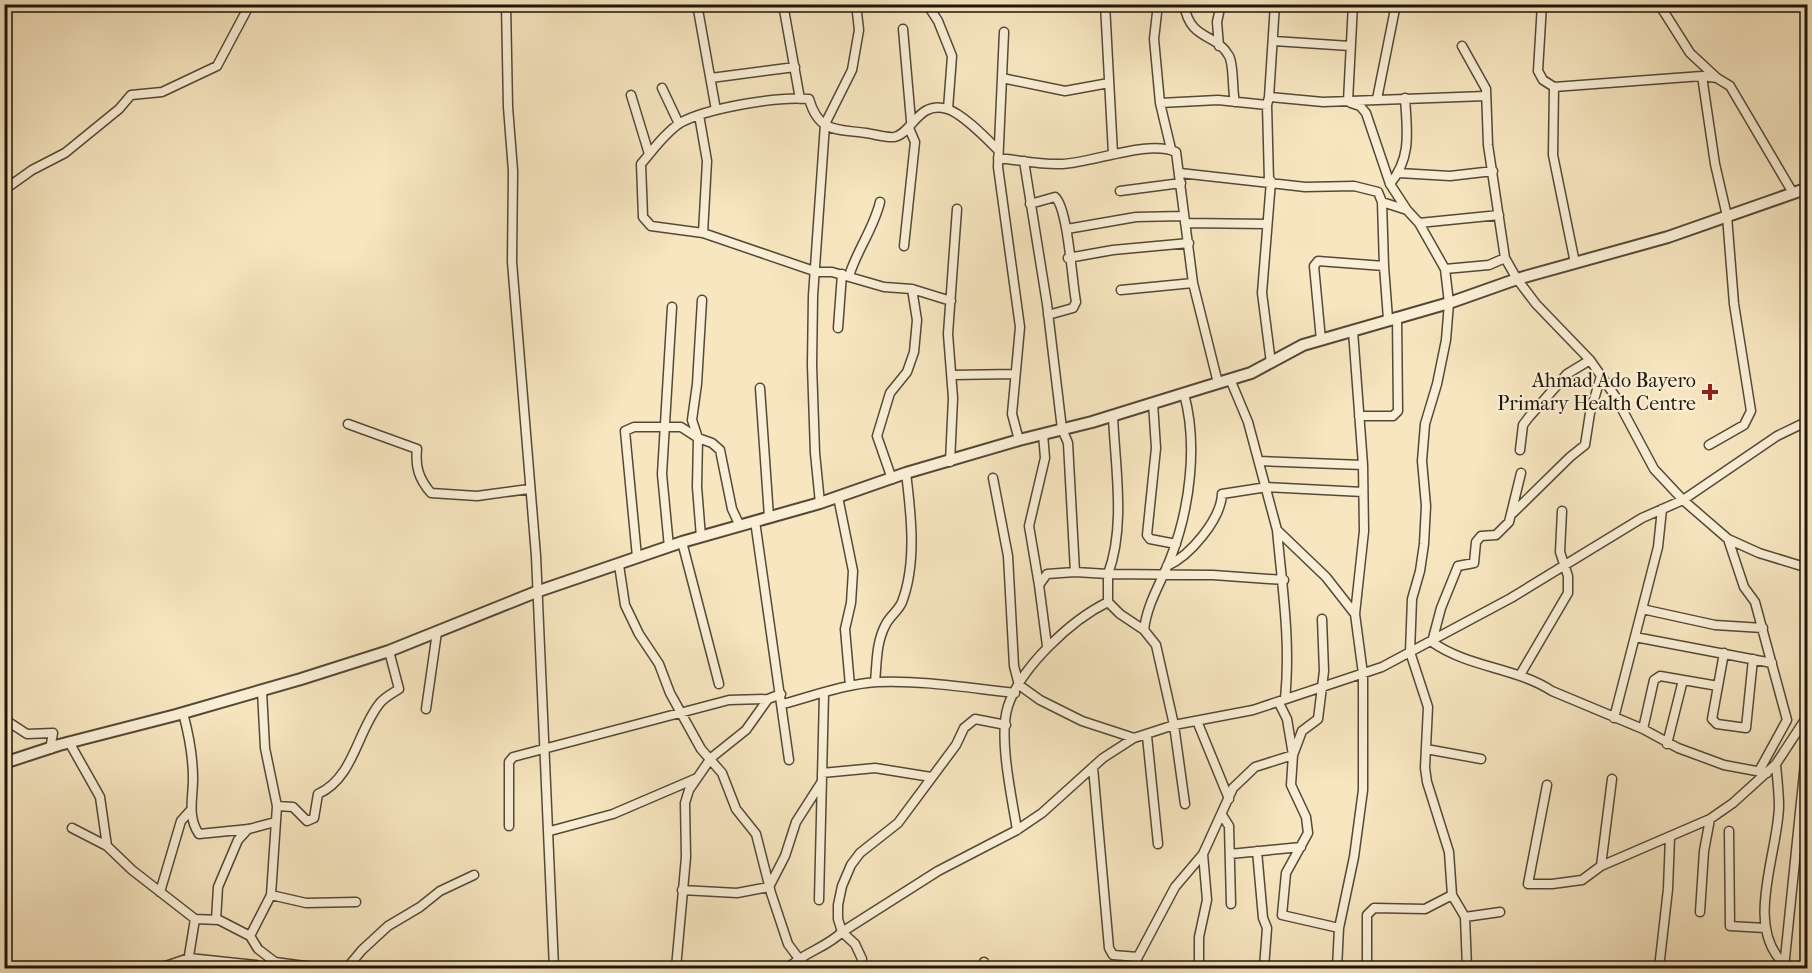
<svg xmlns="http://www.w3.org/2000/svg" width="1812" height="973" font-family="'IM FELL French Canon',serif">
  <rect width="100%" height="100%" fill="#f7e6c0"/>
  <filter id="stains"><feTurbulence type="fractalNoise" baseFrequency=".00333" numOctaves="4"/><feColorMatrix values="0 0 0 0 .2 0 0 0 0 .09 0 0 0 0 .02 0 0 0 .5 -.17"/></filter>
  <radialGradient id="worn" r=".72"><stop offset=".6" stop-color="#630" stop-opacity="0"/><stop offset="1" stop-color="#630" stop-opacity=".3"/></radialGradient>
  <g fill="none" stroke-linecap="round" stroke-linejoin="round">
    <defs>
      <path id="minor" d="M506,4L508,107L513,171L512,262L536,556L554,968
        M697,4L716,110
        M783,4L800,99
        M927,4L938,21L952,56L948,109
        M1105,4L1113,154
        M1158,4L1154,39L1160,103
        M1184,4C1190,42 1216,32 1229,56C1234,65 1232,90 1235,102
        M1542,4L1538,71L1543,80L1554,87
        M1659,4L1690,53L1717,78
        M903,29L911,121
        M1004,32L998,167L1020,327L1012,414L1019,440
        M1274,41L1350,46
        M1219,46L1217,22L1221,4
        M1462,46L1486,89L1488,145L1505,258L1517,279L1536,304L1590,360L1615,396L1654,469L1683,500L1728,539L1759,553L1808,568
        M1702,76L1715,164L1727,216L1734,304L1751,411L1744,425L1709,445
        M711,78L795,67
        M1002,78L1065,91L1109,83
        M662,88L679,124
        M631,95L649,154
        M1269,97L1275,4
        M1377,99L1396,4
        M1348,101L1353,4
        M1351,103L1360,106L1366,113L1390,184L1407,210
        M699,115L707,161L703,233L817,272H832L884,287L912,289L951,301
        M1171,149L1160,103L1218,100L1267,105
        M998,158C1019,160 1041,165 1062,164C1093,163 1148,139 1176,152L1193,283L1218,383
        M1024,161L1047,304L1062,429L1068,443L1075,572L1108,574V602L1120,614L1144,630L1156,645L1174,725L1185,804
        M1180,173L1305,187L1354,186L1378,192L1382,202L1407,210L1419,223L1445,269L1449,303L1446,340L1437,384L1425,424L1422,461L1426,506L1424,544L1420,571L1412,599L1410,652L1428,707L1425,768L1427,782L1449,852L1452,895L1465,917L1467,968
        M1399,173L1450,176L1493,171
        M1269,181L1267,105L1269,97L1323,102L1486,96
        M1271,181L1262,293L1271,363
        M1390,184C1412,157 1407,131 1405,98
        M4,190L32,170L65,153L119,109L131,95L162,92L217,66L250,4
        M1120,191L1181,183
        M1382,202L1384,266
        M1030,204L1055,197C1068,208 1072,281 1076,302L1073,308L1048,315
        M1185,223L1267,224
        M1419,223L1499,215
        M1067,229L1136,217L1184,216
        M703,233L651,226L643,217L641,164C653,150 665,133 680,123C707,108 778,96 809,99C819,133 836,129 866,133C874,134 886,138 894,137C912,134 918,100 947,109C962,113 987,139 998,150
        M904,246L915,142L909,128
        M1068,258L1113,250L1189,243
        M1575,263L1553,155L1554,87L1702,76L1717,78L1730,86L1793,193
        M1445,269L1489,265L1505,258
        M849,276C857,250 874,228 880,202
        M1121,290L1193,283
        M702,300L697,384L692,420L698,438L712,443L720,450L732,509L740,526
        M838,328L842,274
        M1353,331L1363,465L1364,531L1355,614
        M1321,340L1314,266L1318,261L1384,266L1388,319
        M952,375L1015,374
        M1230,379L1248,422L1277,530L1326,577L1355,614L1363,674V790L1354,857L1339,928L1337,968
        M760,388L769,517
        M1153,403L1156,448L1147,535L1150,539L1176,544
        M1113,416C1115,466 1126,526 1108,574L1213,575L1284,580
        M1359,416H1393L1398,411L1397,317
        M348,424L417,449C415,467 419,479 431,493L477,496L529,489
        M1520,450L1523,425L1529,417L1567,374L1590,360
        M1260,461L1363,465
        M950,462L953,398L948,334L957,209
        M1521,473L1509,522L1496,535L1481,536L1476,542L1474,563L1458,566L1441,608L1432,642C1469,668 1515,667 1552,691L1643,729L1678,748L1724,765L1767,773
        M993,478L1008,556L1014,666L1019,685L1040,700L1082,721L1134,738L1174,725L1253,710L1382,667L1511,598L1642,518L1683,500L1777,436L1808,421
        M892,479L877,436L890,393L907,372L914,352L917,320L912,289
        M838,497L853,571L851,603L845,629L850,686
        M820,503L815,453L812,365L813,296L825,124L852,70L859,30L856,4
        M1513,513L1570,457L1585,445L1590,413L1601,376
        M755,521L789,760
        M1277,530C1282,586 1291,642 1285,699
        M1728,539L1744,587L1755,602L1787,720L1759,771
        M682,542L719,684
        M669,547L662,474L672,307
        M637,557L625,431L634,427H681L698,438L697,487L701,537
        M619,565L625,605L639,634L659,664L670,693L701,749L722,773L736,809L756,834L771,893L788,944L806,968
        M1167,566C1190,556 1221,519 1222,494L1267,487L1363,492
        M1039,585L1029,526L1045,458L1043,434
        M1642,609L1715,625L1763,628
        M1322,619L1324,671L1318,719L1302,731L1293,755L1291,785L1306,817L1308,833L1286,873L1282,915L1339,928
        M1144,630C1147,603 1162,581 1171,557C1190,508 1198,444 1184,394
        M1635,637L1772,663
        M1047,646L1039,585L1047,574L1075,572
        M1724,653L1712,719L1717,724L1746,728L1753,659
        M1520,675L1568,593V576L1560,552L1562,511
        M875,682C877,662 876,642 886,624C890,616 899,610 902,602C917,563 911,513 906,473
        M262,691L265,748L277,806L271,895L306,903L356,902
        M783,704C813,696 845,684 877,682C923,680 969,688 1015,693
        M426,709L437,632
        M183,713C189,735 193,756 193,779C193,798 187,817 199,834L249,829L275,822
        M1614,718L1658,547L1662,509
        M4,719L27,734L53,733L50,749
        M1197,721L1229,799
        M1643,729L1654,680L1660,676L1718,686
        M1147,736L1158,844
        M69,742L100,797L107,846L132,870L195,919L219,920L250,936L258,949L275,962L320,968
        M1667,744L1683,680
        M1426,749L1481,759
        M1776,764C1777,778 1779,793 1779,806C1778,854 1744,926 1784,964
        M1093,767L1109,948L1113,955L1138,957
        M822,773L875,768L931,777
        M1547,785L1528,884H1552L1582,880L1601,866L1710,819L1733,803L1776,764L1808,715
        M277,806L293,807L307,821L314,818L318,794C354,778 357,731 380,703C385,697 393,693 399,689L389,651
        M1222,815L1229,826L1231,904
        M509,826V762L513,757L729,700L768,699
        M72,828L107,846
        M1017,830C1012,798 998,737 1008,706C1021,667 1071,620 1108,602
        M550,831L613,814L697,778
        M1729,831L1730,926L1765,928
        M1257,851L1263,918L1267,928L1264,968
        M1230,854L1301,847
        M1601,866L1612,779
        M682,890L737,893L769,887L785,856L796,822L821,783
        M160,892L181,821L190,811
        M819,900L824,694
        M1700,912L1704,851L1710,819
        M1465,917L1500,912
        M216,920L218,887L238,840L248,829
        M250,936L271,895
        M160,968L189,958L256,965
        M187,968L195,919
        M347,968L362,950L388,926L420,907L440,891L474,875
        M676,968L686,857L685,803L689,790L711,758L746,730L768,699L781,694
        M788,968C804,952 826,948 842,932L938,871L1017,830L1042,813L1103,758L1134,738
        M860,968L862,959L855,944L842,932L838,919V905L842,886L851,865L860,853L898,823L956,745L964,728L975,719L1006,725
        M905,968L906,967
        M982,968L984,962
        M1132,968L1175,887L1203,854L1233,788L1255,767L1293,755L1287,719L1279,703
        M1199,968V937L1207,900L1203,854
        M1367,968V915L1374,908L1425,909L1452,895
        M1659,968L1668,889L1670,837
        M1784,968L1808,734"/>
      <path id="tertiary" d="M4,763L59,745L176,715L301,679L389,651L536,592L682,542L820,503L906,473L1019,440L1092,422L1205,387L1251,373L1303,345L1449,303L1517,279L1668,237L1808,188"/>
    </defs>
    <use href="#minor" stroke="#544937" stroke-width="11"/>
    <use href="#tertiary" stroke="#544937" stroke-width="14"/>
    <use href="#minor" stroke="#faefd6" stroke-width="8"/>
    <use href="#tertiary" stroke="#faefd6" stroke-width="10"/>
  </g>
  <path fill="#8f2418" stroke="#faefd6" stroke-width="2" d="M1707 383h6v6h6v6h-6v6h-6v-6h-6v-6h6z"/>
  <g text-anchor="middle" stroke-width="4.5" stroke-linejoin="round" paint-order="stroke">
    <g font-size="20" fill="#1e1509" stroke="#faefd6" text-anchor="end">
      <text x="1696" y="387">Ahmad Ado Bayero<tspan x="1696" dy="23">Primary Health Centre</tspan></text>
    </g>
  </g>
  <rect width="1812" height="973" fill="none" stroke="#f7e6c0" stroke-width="24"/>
  <rect x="6" y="6" width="1800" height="961" fill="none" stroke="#1e1509" stroke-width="3"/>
  <rect x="12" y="12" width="1788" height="949" fill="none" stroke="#1e1509" stroke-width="1.5"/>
  <rect width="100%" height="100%" filter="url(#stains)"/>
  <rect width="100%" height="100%" fill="url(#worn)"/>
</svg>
